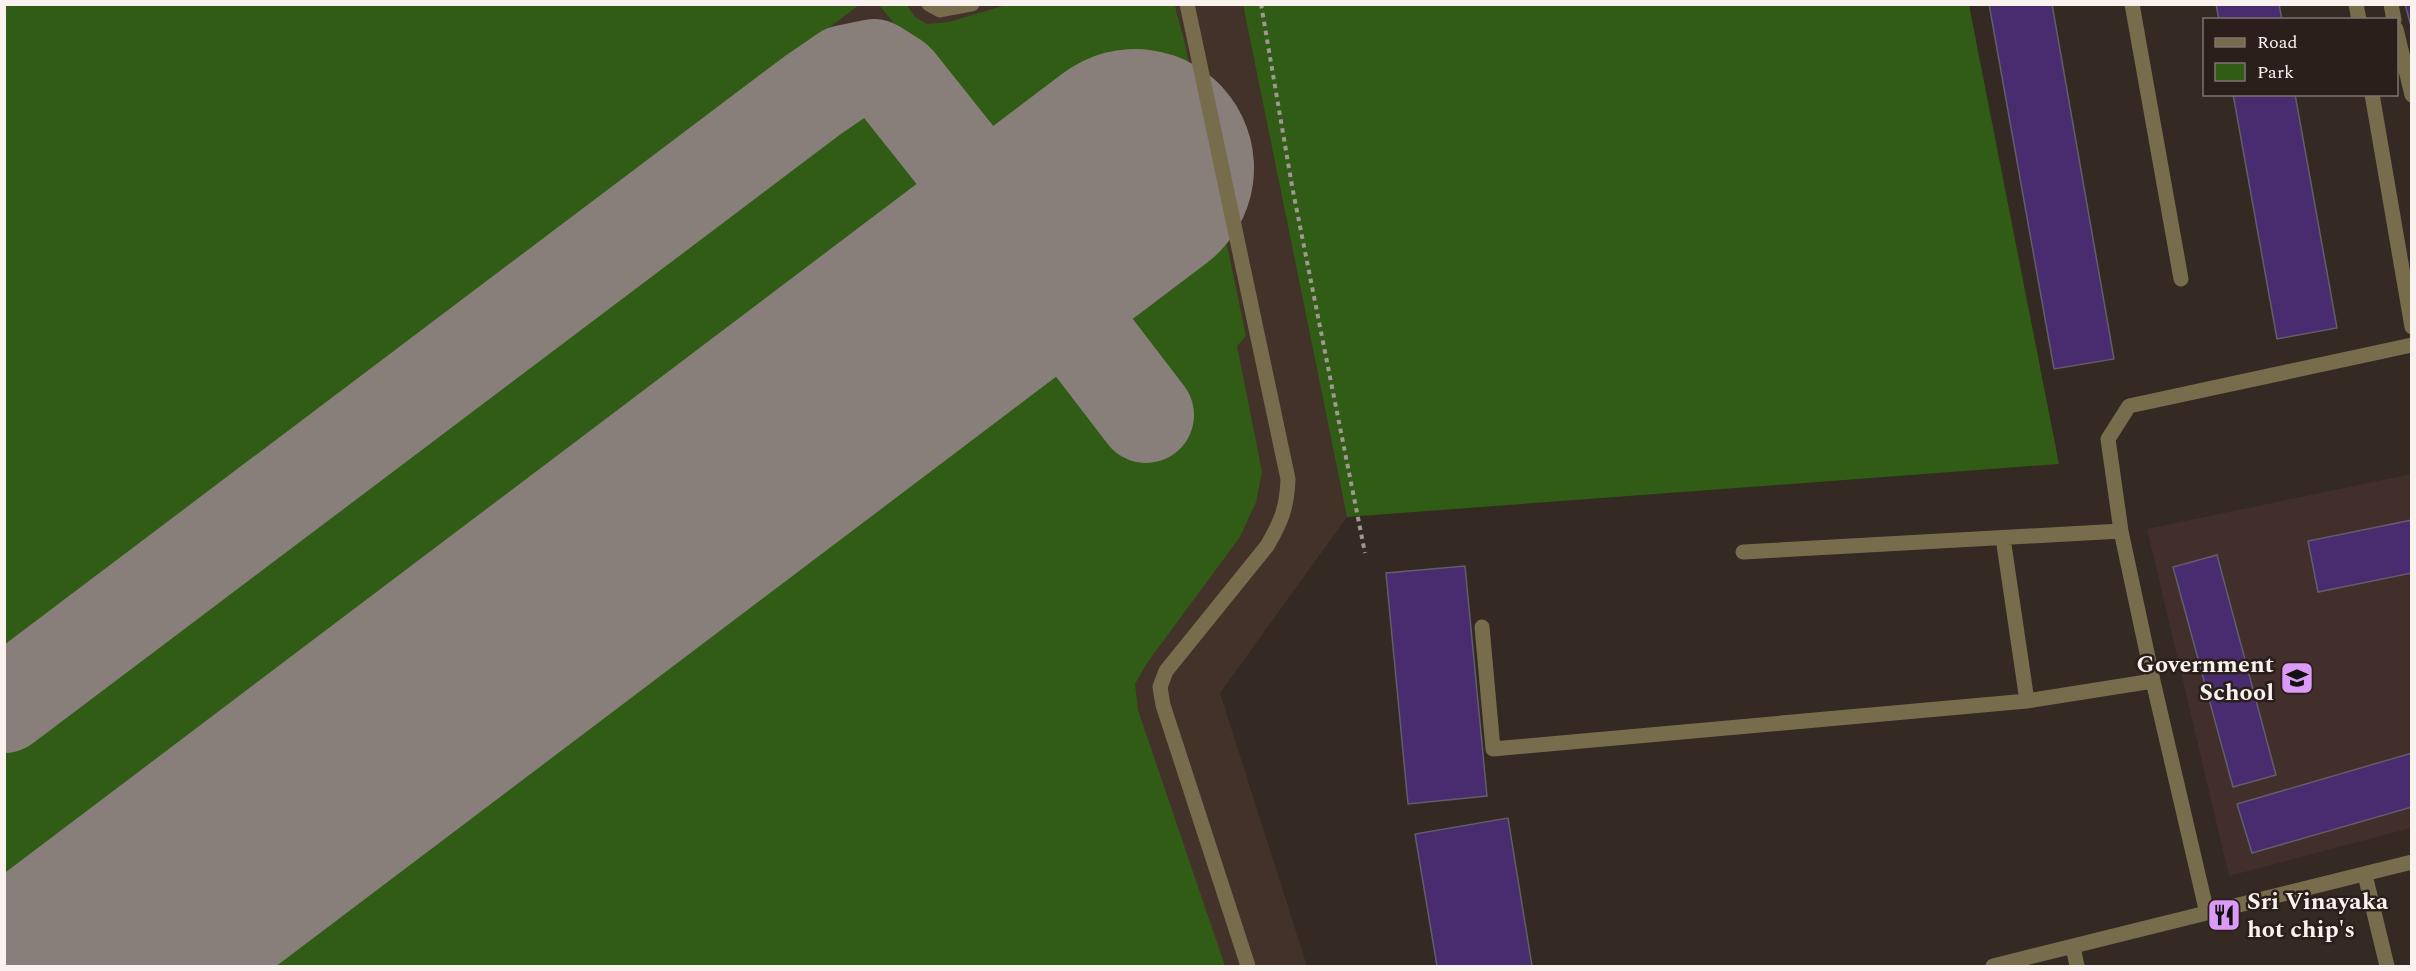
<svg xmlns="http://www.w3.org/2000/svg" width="2416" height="971" font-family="Spectral,serif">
  <rect width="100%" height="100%" fill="#342923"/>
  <path fill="#433229" d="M5,5H1243L1347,517L1220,693L1307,966H5Z"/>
  <path fill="#422e2b" d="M2411,474V828L2229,876L2147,529Z"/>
  <path fill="#305c16" d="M5,4H859V5L5,651Z
    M879,5H907L915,17L927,24L949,22L1006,5L1174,4L1175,6L1185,44L1246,336L1237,346L1262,472L1256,502L1240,537L1147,663L1135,684L1138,710L1225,966H167L1013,326L1027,327L1035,332L1126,460L1184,401L1089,275L1095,259L1171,201L1105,111C1093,120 1078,139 1065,145C1040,155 1009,150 987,137Z
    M1243,5H1969L2059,464L1347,517Z
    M855,111L875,118L940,210L944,226L939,241L5,948V752L831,122L842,115Z"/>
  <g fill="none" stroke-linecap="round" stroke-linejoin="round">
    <path stroke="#887f7a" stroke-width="96" d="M990,278C1017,266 1025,265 1047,286L1146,415
      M4,705L813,95L845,73L874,67L896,81L994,204C1012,234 1007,249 990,278"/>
    <path stroke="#887f7a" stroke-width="238" d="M79,966L1135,168"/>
  </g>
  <path fill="#492c6f" stroke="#615d69" stroke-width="1.5" d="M1989,4H2052L2114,359L2054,369Z
    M2216,4H2279L2282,20H2219Z
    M2405,4H2412V30Z
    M2233,94H2295L2337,328L2277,339Z
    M2412,520V573L2318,592L2308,541Z
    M2217,555L2276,775L2233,787L2173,567Z
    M1465,566L1487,796L1408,804L1386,573Z
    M2412,753V807L2252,853L2237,804Z
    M1508,818L1532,966H1437L1415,834Z"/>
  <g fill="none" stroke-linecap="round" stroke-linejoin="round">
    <path stroke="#a19792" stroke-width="4" stroke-dasharray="4.5 4.5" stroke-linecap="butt" d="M1261,4L1292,186L1365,553"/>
    <path stroke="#776d4c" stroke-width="15" d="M929,4L940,10L972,4
      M1187,4L1288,479C1287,508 1281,522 1267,546L1166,671L1160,687L1163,705L1248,966
      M2132,4L2181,279
      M2356,4L2359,20
      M2391,4L2394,20
      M2396,29L2412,95
      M2372,94L2412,327
      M2003,538L2027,701
      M1743,552L2121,531
      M1482,627L1493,749L2027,701L2153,681
      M2365,875L2387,966
      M2207,913L2153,681L2121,531L2108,439L2129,406L2412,345
      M2073,947L2077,966
      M1993,966L2412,862"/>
  </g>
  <defs>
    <symbol id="school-square" viewBox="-11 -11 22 22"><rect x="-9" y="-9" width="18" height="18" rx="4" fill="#da9af6" stroke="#2a1f1a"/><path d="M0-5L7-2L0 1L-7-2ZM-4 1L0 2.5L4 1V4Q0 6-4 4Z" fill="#111"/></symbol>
    <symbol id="restaurant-square" viewBox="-11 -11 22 22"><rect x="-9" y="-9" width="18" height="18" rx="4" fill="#da9af6" stroke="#2a1f1a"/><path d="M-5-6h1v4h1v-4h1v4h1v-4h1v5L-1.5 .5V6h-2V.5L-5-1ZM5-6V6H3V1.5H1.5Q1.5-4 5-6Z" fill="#111"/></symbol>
  </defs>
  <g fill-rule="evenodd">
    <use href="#school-square" x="2278" y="659" width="38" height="38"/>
    <use href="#restaurant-square" x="2205" y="896" width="38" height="38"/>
  </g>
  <g text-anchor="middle" stroke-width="5" stroke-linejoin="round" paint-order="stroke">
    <g font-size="24" font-weight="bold" fill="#faf2ee" stroke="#2a1f1a" text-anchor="end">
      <text x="2274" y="672">Government<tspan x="2274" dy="28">School</tspan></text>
      <text x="2247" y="909" text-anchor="start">Sri Vinayaka<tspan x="2247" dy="28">hot chip's</tspan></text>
    </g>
  </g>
  <rect width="2416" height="971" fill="none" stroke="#faf2ee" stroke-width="12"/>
  <rect x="2203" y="18" width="195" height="78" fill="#2a1f1a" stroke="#7d736f" stroke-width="1.5"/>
  <rect x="2215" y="38" width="30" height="9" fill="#776d4c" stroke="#7d736f" stroke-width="1.5"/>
  <text x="2257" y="48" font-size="18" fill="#faf2ee">Road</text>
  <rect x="2215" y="63" width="30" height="18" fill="#305c16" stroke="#7d736f" stroke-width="1.5"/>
  <text x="2257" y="78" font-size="18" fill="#faf2ee">Park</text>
</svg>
